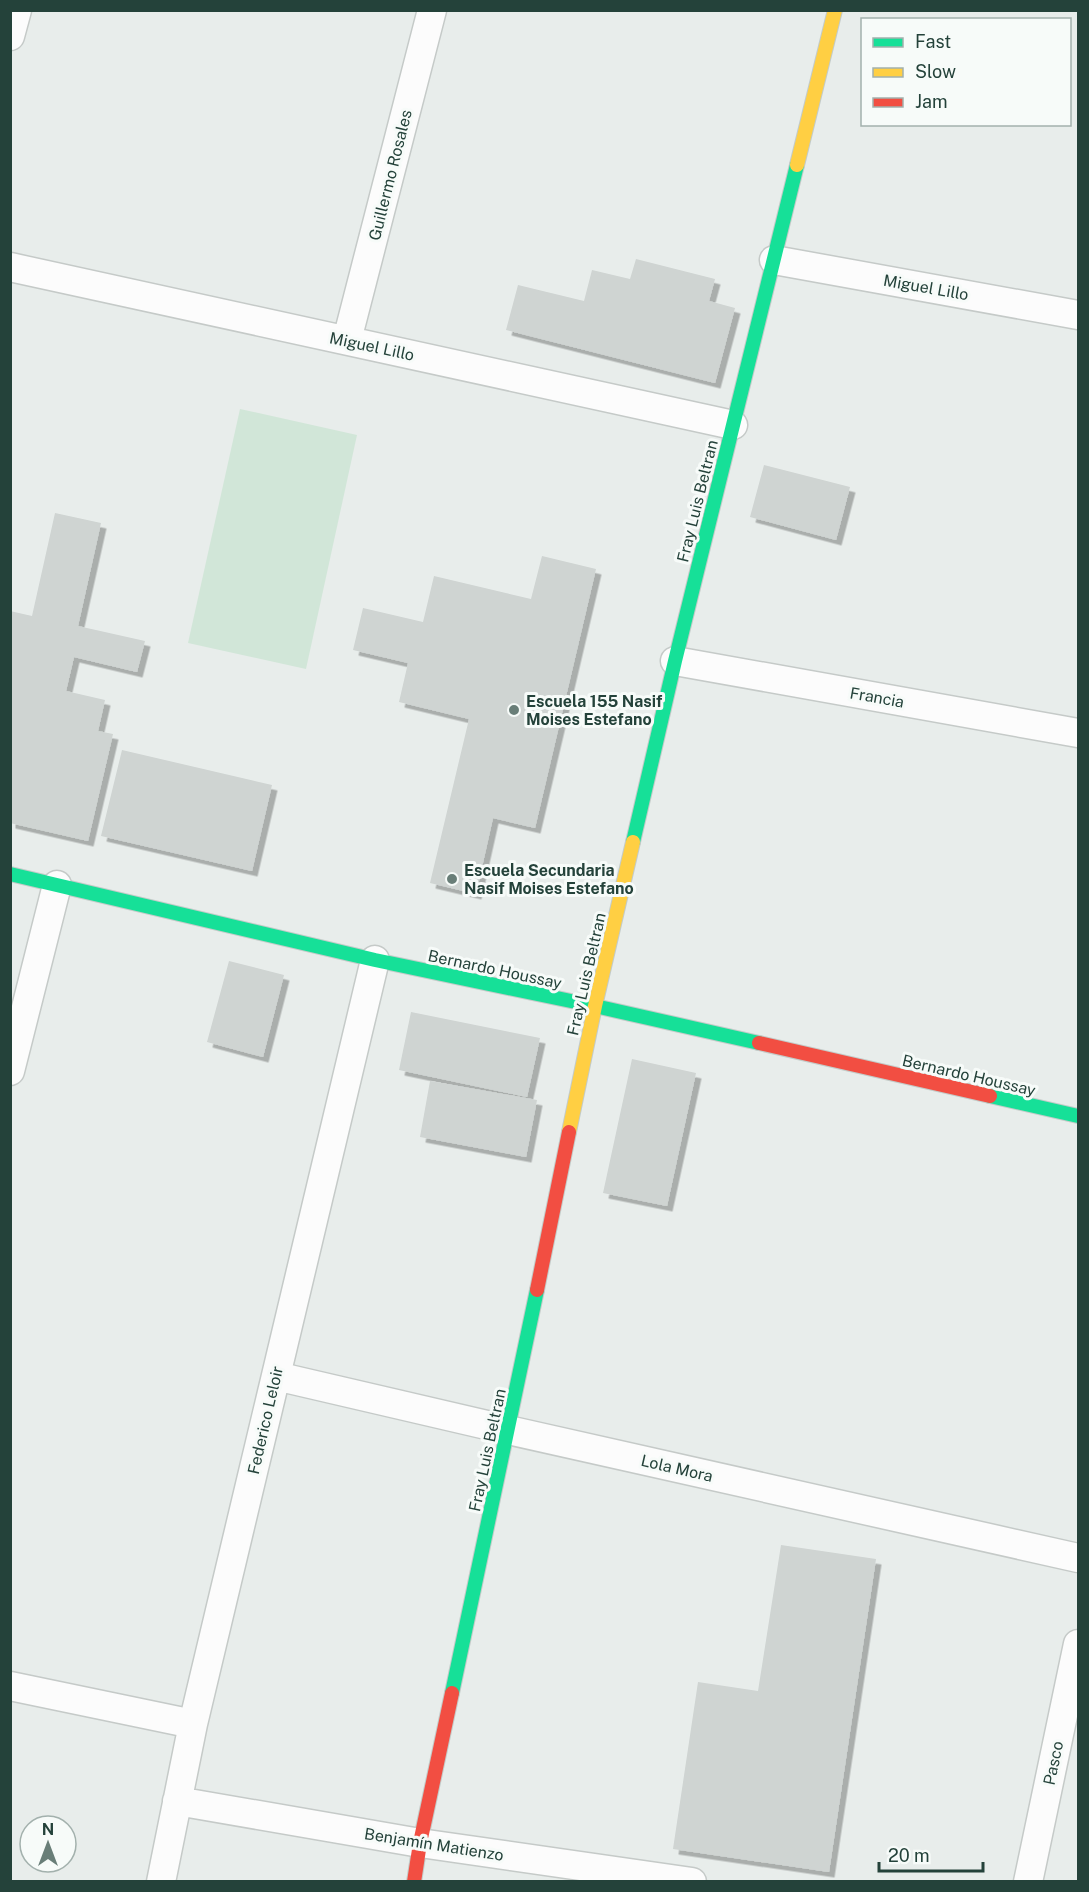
<svg xmlns="http://www.w3.org/2000/svg" width="1089" height="1892" font-family="'Public Sans',sans-serif">
  <defs>
    <filter id="shadow"><feDropShadow dx="5.5" dy="5.5" stdDeviation="0" flood-color="#0004"/></filter>
  </defs>
  <rect width="100%" height="100%" fill="#e8edeb"/>
  <path fill="#d1e6d8" d="M240,409L357,435L306,669L188,643Z"/>
  <path fill="#cfd4d2" filter="url(#shadow)" d="M636,259L715,279L709,301L735,308L715,383L506,330L518,285L584,301L592,270L630,279Z
    M764,465L850,487L836,540L750,517Z
    M55,513L101,523L78,626L145,641L137,672L74,657L66,691L105,700L98,731L113,734L88,841L10,823V611L32,616Z
    M542,556L596,569L535,828L493,818L476,894L430,883L469,719L399,702L408,663L353,650L363,608L423,622L434,576L531,599Z
    M122,750L272,785L252,871L101,836Z
    M229,961L284,975L263,1057L207,1042Z
    M411,1012L540,1038L527,1097L399,1070Z
    M632,1059L696,1073L667,1206L603,1193Z
    M430,1081L537,1100L526,1157L420,1137Z
    M781,1545L876,1559L829,1872L673,1849L698,1682L758,1691Z"/>
  <g fill="none" stroke-linecap="round" stroke-linejoin="round">
    <defs>
      <path id="street" d="M10,36L17,10
        M774,260L1078,315
        M10,267L733,425
        M347,340L432,10
        M675,661L1078,733
        M10,1071L57,885
        M276,1376L508,1430L1078,1558
        M10,1686L193,1724
        M177,1801L420,1843L692,1882
        M161,1882L193,1724L375,960
        M1028,1882L1078,1644"/>
      <path id="fast" d="M633,842L675,661L797,165
        M10,874L375,960L595,1006L759,1043
        M990,1096L1078,1116
        M452,1693L537,1290"/>
      <path id="slow" d="M797,165L835,10
        M569,1132L595,1006L633,842"/>
      <path id="jam" d="M759,1043L990,1096
        M537,1290L569,1132
        M414,1882L420,1843L452,1693"/>
    </defs>
    <use href="#street" stroke="#c5cac8" stroke-width="31"/>
    <use href="#fast" stroke="#c3cbc8" stroke-width="16"/>
    <use href="#slow" stroke="#c3cbc8" stroke-width="16"/>
    <use href="#jam" stroke="#c3cbc8" stroke-width="16"/>
    <use href="#street" stroke="#fcfcfc" stroke-width="28"/>
    <use href="#fast" stroke="#16e098" stroke-width="14"/>
    <use href="#slow" stroke="#ffcf43" stroke-width="14"/>
    <use href="#jam" stroke="#f24e42" stroke-width="14"/>
  </g>
  <g fill="#697e78" stroke="#f7fbf9" stroke-width="2">
    <circle cx="514" cy="710" r="6"/>
    <circle cx="452" cy="879" r="6"/>
  </g>
  <g text-anchor="middle" stroke-width="6" stroke-linejoin="round" paint-order="stroke">
    <g font-size="16" fill="#24423a" stroke="#f7fbf9">
      <text transform="translate(390 175) rotate(-76)" y="6">Guillermo Rosales</text>
      <text transform="translate(926 287) rotate(10)" y="6">Miguel Lillo</text>
      <text transform="translate(372 346) rotate(12)" y="6">Miguel Lillo</text>
      <text transform="translate(697 501) rotate(-76)" y="6">Fray Luis Beltran</text>
      <text transform="translate(877 697) rotate(10)" y="6">Francia</text>
      <text transform="translate(495 969) rotate(12)" y="6">Bernardo Houssay</text>
      <text transform="translate(586 974) rotate(-77)" y="6">Fray Luis Beltran</text>
      <text transform="translate(969 1075) rotate(13)" y="6">Bernardo Houssay</text>
      <text transform="translate(265 1420) rotate(-77)" y="6">Federico Leloir</text>
      <text transform="translate(487 1450) rotate(-78)" y="6">Fray Luis Beltran</text>
      <text transform="translate(677 1468) rotate(13)" y="6">Lola Mora</text>
      <text transform="translate(1053 1763) rotate(-78)" y="6">Pasco</text>
      <text transform="translate(434 1844) rotate(9)" y="6">Benjamín Matienzo</text>
    </g>
    <g font-size="16" font-weight="bold" fill="#24423a" stroke="#f7fbf9" text-anchor="start">
      <text x="526" y="707">Escuela 155 Nasif<tspan x="526" dy="18">Moises Estefano</tspan></text>
      <text x="464" y="876">Escuela Secundaria<tspan x="464" dy="18">Nasif Moises Estefano</tspan></text>
    </g>
  </g>
  <rect width="1089" height="1892" fill="none" stroke="#24423a" stroke-width="24"/>
  <rect x="861" y="18" width="210" height="108" fill="#f7fbf9" stroke="#a3b1ad" stroke-width="1.5"/>
  <rect x="873" y="38" width="30" height="9" fill="#16e098" stroke="#a3b1ad" stroke-width="1.5"/>
  <text x="915" y="48" font-size="18" fill="#24423a">Fast</text>
  <rect x="873" y="68" width="30" height="9" fill="#ffcf43" stroke="#a3b1ad" stroke-width="1.5"/>
  <text x="915" y="78" font-size="18" fill="#24423a">Slow</text>
  <rect x="873" y="98" width="30" height="9" fill="#f24e42" stroke="#a3b1ad" stroke-width="1.5"/>
  <text x="915" y="108" font-size="18" fill="#24423a">Jam</text>
  <g transform="translate(48 1844)"><circle r="28" fill="#f7fbf9" stroke="#a3b1ad" stroke-width="1.5"/>
  <path d="M0-4.5L10 22L0 15L-10 22Z" fill="#697e78"/>
  <text y="-9" font-size="16" font-weight="bold" text-anchor="middle" fill="#24423a">N</text>
  </g>
  <path d="M879 1862v9h104v-9" fill="none" stroke="#24423a" stroke-width="3"/>
  <text x="888" y="1862" font-size="18" fill="#24423a" stroke="#f7fbf9" stroke-width="4.5" paint-order="stroke">20 m</text>
</svg>
